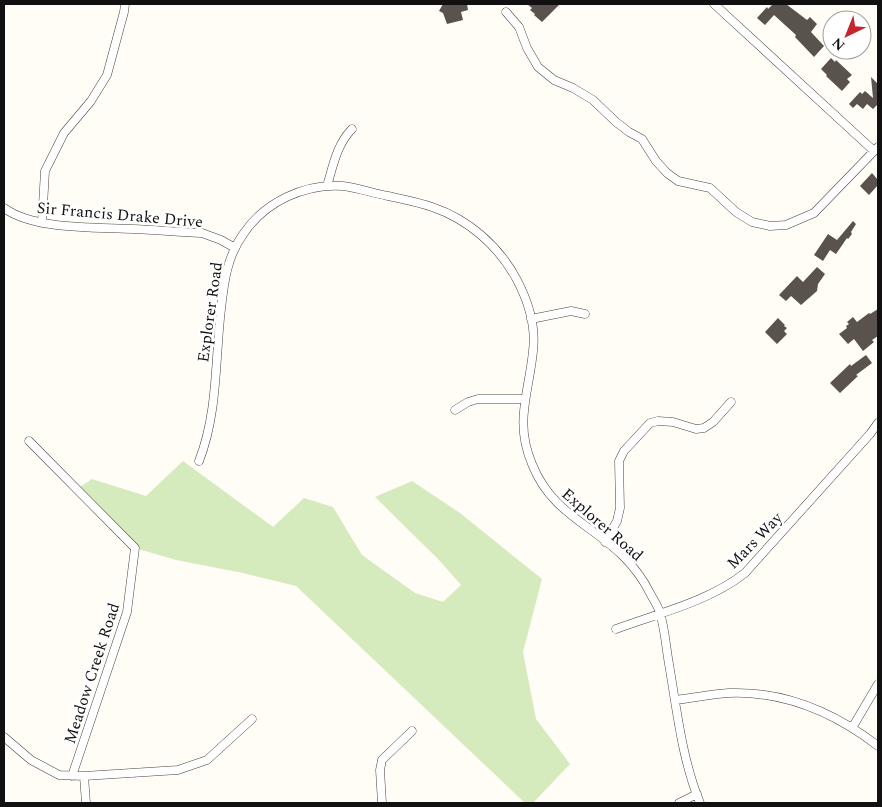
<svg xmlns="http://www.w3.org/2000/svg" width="882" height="807" font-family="Spectral,serif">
  <rect width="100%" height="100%" fill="#fffdf5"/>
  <path fill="#d5ebbd" d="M183,461L273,527L304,498L333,507L362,555L415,593L443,602L461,585L439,560L375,497L412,481L460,513L542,579L523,652L536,719L570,764L533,803H525L296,586L243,573L176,560L135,548L77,489L92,479L146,496Z"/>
  <path fill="#5a524d" d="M443,4H467L468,10L461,12L463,20L447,24L443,13L439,11Z
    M527,4H560L542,22L534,15L535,14L530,10L532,8Z
    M773,4H786L807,20L810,17L817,24L811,32L824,46L814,57L795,37L796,35L774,15L765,25L757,18L767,7L768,9Z
    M831,58L835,62L836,60L852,75L847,79L850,82L842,91L826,76L827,75L821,69Z
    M871,77L878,84V104L873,109L867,104L863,109L857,104L853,108L849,104L860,92L862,94L865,91L873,98Z
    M872,173L878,180V185L869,195L860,186Z
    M853,221L856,224L851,232L852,234L848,239L847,238L836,254L830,250L823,261L814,255L828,234L837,240Z
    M817,267L825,274L818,284L817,291L801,305L791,296L786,301L779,295L797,276L803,282Z
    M878,309V336L872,340L874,342L863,351L854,339L848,344L839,334L847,328L846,326L849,324L847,322L853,317L857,322L869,313L870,314Z
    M778,318L785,325L784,326L787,328L784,331L787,334L777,344L765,332Z
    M866,355L872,363L856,375L858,376L840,393L830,383L850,364L851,366Z"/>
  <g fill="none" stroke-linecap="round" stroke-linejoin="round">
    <defs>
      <path id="minor" d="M714,4L874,151
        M506,12L519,27L527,48L538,67L554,80L573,88L593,100L616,122L629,132L642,139L656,161L667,173L678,181L710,188L736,212L752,222L770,226L786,225L814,213L878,147
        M327,186C333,166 337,144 352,129
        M4,208C34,230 96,227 133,229C156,230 179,232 202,233L221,240L235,248
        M42,223L45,171L64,133L91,101L107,75L124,12L125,4
        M531,319L571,311L585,314
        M455,410L468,402L478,399H525
        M29,441L135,548L127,612L72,776
        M199,461C218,413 215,359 221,309C224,282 227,256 244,233C265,202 305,183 343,186C358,188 373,193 388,196C402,199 418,202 432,207C468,219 499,246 517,280C528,301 536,327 533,351C529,393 514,422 532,464C551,512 589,523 623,556C634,567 643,579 650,593C653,599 658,606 660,613C665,629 666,648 669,664C677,711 682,759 700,803
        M605,542L617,521L620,508L619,461L624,451L650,423L658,421L673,422L696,429L704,428L713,422L731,402
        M616,629C659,613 708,602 745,573L870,434L878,423
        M675,700C693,698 711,694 729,693C785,691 835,713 878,746
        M852,728L878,684
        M4,737L31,760L59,775L84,776L178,770L207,760L252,719
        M84,776L86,803
        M382,803L380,770L382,760L412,731
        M679,803L697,794"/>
    </defs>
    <use href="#minor" stroke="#444" stroke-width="9"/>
    <use href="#minor" stroke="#fff" stroke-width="8"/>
  </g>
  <g text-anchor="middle" stroke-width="5" stroke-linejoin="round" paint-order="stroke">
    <g font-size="16" fill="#111" stroke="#fff">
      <text transform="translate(120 214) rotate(5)" y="6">Sir Francis Drake Drive</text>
      <text transform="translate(209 312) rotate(-82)" y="6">Explorer Road</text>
      <text transform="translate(603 524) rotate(41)" y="6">Explorer Road</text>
      <text transform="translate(754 540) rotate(-46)" y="6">Mars Way</text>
      <text transform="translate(91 673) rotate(-72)" y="6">Meadow Creek Road</text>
    </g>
  </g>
  <rect width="882" height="807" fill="none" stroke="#111111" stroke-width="10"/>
  <g transform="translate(847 35) rotate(223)"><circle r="24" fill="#ffffff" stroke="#a0a0a0"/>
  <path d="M0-4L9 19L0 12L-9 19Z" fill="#c4262e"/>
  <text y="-8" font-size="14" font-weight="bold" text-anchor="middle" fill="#111111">N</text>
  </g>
</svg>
